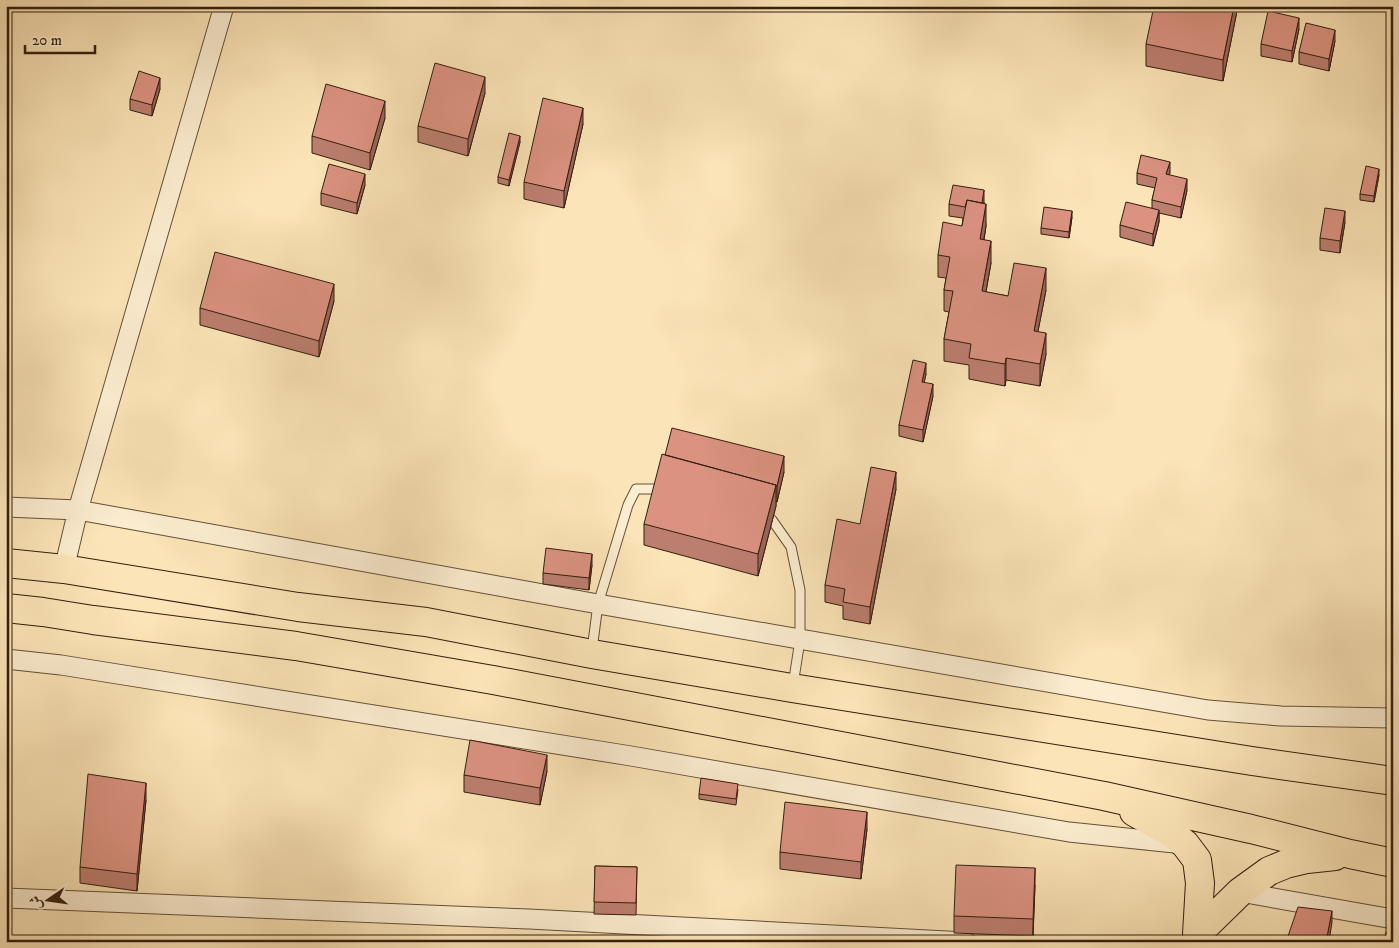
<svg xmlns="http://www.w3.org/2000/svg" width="1399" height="948" font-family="'IM FELL DW Pica',Amiri,serif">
  <rect width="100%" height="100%" fill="#fbe4b7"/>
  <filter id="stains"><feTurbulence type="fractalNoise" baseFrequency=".004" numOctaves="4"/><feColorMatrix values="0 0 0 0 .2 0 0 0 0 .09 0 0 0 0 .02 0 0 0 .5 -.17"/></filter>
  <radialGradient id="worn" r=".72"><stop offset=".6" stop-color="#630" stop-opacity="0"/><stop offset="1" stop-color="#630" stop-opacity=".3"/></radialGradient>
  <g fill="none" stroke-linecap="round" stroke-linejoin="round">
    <defs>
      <path id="service" d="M772,520L791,547L800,590V640L793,685
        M592,650L598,604L628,505L636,489H659"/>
      <path id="minor" d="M6,507L78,510L598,604L1208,710L1281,716L1393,718
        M64,569L78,510L224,6
        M6,659L61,665L631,756L1069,832L1184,844
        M1240,892L1393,919
        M6,898L529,919L966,942"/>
      <path id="trunk" d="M6,563L64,569L298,607L426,622L592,654L792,688L1252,761L1393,781
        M6,608L43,612L93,620L296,646L493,680L1104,796L1251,829L1350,854L1393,863
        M1134,812L1170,832L1185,844L1197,860L1200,883L1197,934
        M1197,934L1240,892L1269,871L1286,864L1307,859L1335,856"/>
    </defs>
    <use href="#service" stroke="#655038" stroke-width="11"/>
    <use href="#minor" stroke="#655038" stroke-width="21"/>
    <use href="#trunk" stroke="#331e0d" stroke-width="30"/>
    <use href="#service" stroke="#fcedd0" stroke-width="9"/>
    <use href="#minor" stroke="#fcedd0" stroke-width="19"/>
    <use href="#trunk" stroke="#fbe4b7" stroke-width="28"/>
  </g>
  <path fill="#bc7e6f" stroke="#331e0d" d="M1238,6L1223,81L1146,66V44Z
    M1299,29L1292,62L1261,56V44Z
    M1335,41L1329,71L1299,64V52Z
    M160,89L152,116L130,110V99Z
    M485,93L468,156L418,142V126Z
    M385,118L370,170L312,153V136Z
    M583,124L564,208L524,199V182Z
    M520,142L509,186L498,183V177Z
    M1137,173H1170L1169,174L1187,190L1181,218L1159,213V222L1153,246L1120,237V225L1152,208V200L1155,188L1137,184Z
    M1379,175L1374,202L1360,200V194Z
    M365,185L357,214L321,205V193Z
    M984,202L986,226L984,240L991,263L986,292L1008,296L1046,290L1038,331L1046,354L1040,386L1006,380L1005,386L969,379V365L944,361V339L949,312L944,311V290L946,278L938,277V255L962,226L963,218L949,216V204Z
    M1072,217L1069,238L1041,234V228Z
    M1345,222L1340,253L1320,250V238Z
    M334,301L319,357L200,325V308Z
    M926,374L924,382L933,396L923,442L899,436V425Z
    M784,472L777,502H776V506L758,576L644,545V524Z
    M896,489L870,624L843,619V606L825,602V585L860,524Z
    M592,565L589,590L543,584V573Z
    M547,771L540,805L464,792V775Z
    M738,789L736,805L699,799V794Z
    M146,800L137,891L80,883V867Z
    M867,829L861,879L780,869V852Z
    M595,866L637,867L636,915L594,914Z
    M1035,885L1033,936L954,933V916Z"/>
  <path fill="#99665a" stroke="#331e0d" d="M1234,6H1238L1223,81V60Z
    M1299,18V29L1292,62V51Z
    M1335,30V41L1329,71V59Z
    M485,77V93L468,156V139Z
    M160,78V89L152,116V105Z
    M385,101V118L370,170V153Z
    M583,108V124L564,208V191Z
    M520,136V142L509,186V180Z
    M1170,162V173L1166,185V174Z
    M1379,169V175L1374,202V196Z
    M365,174V185L357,214V203Z
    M1187,179V190L1181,218V207Z
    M984,190V202L980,221V210Z
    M986,204V226L980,261V239Z
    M1159,210V222L1153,246V234Z
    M1072,211V217L1069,238V232Z
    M1345,211V222L1340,253V241Z
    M991,241V263L982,313V291Z
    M1046,268V290L1034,352V331Z
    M334,284V301L319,357V341Z
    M1046,333V354L1040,386V364Z
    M1006,358V380L1005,386V364Z
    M926,363V374L922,393V382Z
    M933,384V396L923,442V430Z
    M784,456V472L777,502V486Z
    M896,472V489L870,624V607Z
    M776,485V506L758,576V554Z
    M592,554V565L589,590V578Z
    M547,755V771L540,805V788Z
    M146,783V800L137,891V874Z
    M867,812V829L861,879V862Z
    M1035,868V885L1033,936V919Z
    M1332,911V922L1329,942H1326Z"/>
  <path fill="#db9281" stroke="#331e0d" d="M1154,6H1234L1223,60L1146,44Z
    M1268,11L1299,18L1292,51L1261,44Z
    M1306,23L1335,30L1329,59L1299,52Z
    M435,63L485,77L468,139L418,126Z
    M139,71L160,78L152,105L130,99Z
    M326,84L385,101L370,153L312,136Z
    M543,98L583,108L564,191L524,182Z
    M509,133L520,136L509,180L498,177Z
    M1141,155L1170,162L1166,174L1187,179L1181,207L1152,200L1157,178L1137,173Z
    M329,164L365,174L357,203L321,193Z
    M1366,166L1379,169L1374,196L1360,194Z
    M953,185L984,190L982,203L967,200L965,207L949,204Z
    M967,200L986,204L980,239L991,241L982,291L1008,296L1014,263L1046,268L1034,331L1046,333L1040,364L1006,358L1005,364L969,358L971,344L944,339L953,291L944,290L950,257L938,255L943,222L962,226Z
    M1126,202L1159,210L1153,234L1120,225Z
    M1044,207L1072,211L1069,232L1041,228Z
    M1325,208L1345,211L1340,241L1320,238Z
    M215,252L334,284L319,341L200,308Z
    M913,360L926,363L922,382L933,384L923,430L899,425Z
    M672,428L784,456L777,486H776V485L665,455Z
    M662,454L776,485L758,554L644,524Z
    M871,467L896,472L870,607L843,602L845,589L825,585L837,519L860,524Z
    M546,548L592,554L589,578L543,573Z
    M470,740L547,755L540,788L464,775Z
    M88,774L146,783L137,874L80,867Z
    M701,778L738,784L736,799L699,794Z
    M785,802L867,812L861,862L780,852Z
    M956,865L1035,868L1033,919L954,916Z
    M595,866L637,867L636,903L594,902Z
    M1298,907L1332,911L1326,942H1286Z
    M1386,932L1393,933V942H1384Z"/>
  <rect width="1399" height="948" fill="none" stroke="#fbe4b7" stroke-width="25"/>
  <rect x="8" y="8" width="1384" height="933" fill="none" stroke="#331e0d" stroke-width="2.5"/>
  <rect x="12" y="12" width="1374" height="923" fill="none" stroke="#331e0d"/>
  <g transform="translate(48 900) rotate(257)" stroke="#fcedd0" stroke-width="4" paint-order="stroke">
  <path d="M0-4L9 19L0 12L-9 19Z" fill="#331e0d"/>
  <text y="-8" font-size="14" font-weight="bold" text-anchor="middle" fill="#331e0d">ش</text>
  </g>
  <path d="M25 45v8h70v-8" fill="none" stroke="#331e0d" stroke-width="2.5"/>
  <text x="32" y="45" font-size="15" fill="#331e0d" stroke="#fcedd0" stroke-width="4" paint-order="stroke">20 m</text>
  <rect width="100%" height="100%" filter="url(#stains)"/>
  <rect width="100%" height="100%" fill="url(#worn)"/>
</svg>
